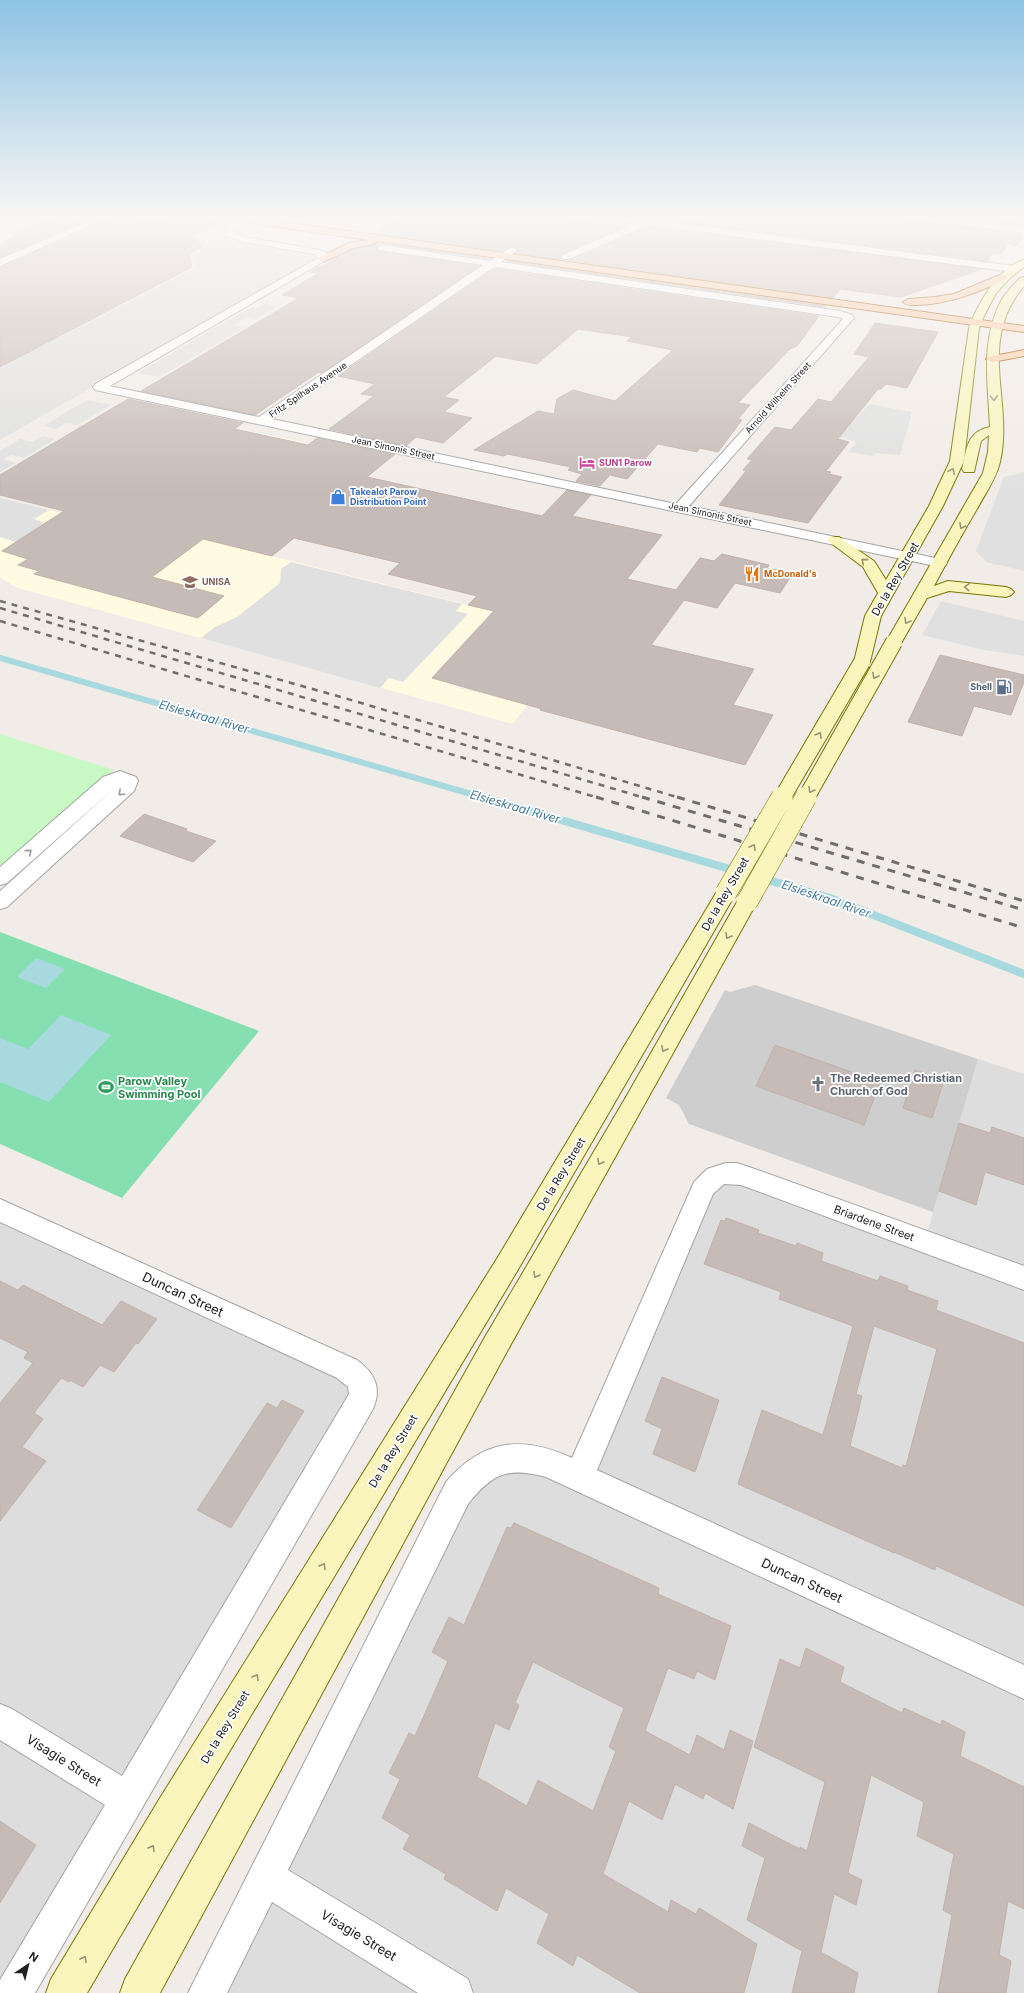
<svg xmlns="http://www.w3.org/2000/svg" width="1024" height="1993" font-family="Inter,sans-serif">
  <rect width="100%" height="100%" fill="#f1ece7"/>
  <path fill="#dedddd" d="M978,1059L1024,1074V1993H204L481,1465L577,1474L715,1175L925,1240Z
    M0,1212L359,1384L0,1993Z"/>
  <path fill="#fffbe2" d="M260,433L341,450L277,510L231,546L492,611L431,678L456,686L455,687L527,705L513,724L15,587L0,577V498L65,514L237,449Z"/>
  <path fill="#cecece" d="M755,985L978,1059L933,1212L689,1124L679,1105L666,1098L725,990L730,992Z"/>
  <path fill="#c8f9c5" d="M0,734L114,770L0,870Z"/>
  <path fill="#86dfb1" d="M0,932L259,1031L122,1198L0,1144Z"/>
  <path fill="#e0e0e0" d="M219,240L321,256L0,440V361L44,339L59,338L197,267L192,254Z
    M264,304L278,306L257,319L247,317L233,325L244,328L159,377L137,373L252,307L257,308Z
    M87,400L111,405L77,425L66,423L56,429L43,426Z
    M869,404L912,412L900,455L876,453L873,456L849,452L857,442L840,437Z
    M43,436L55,439L24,458L11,455L3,459L16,463L0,472V451L20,439L33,442Z
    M1024,472V571L986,562L976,551L1004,477Z
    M0,498L49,510L34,519L45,523L16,542L0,537Z
    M291,562L462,604L456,611L468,614L403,682L389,678L380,688L201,638L215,627L237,617L280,583L281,569Z
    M941,601L1024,621V656L984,650L922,635Z"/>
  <path fill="#a8d9de" d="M36,958L65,969L46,988L17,977Z
    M61,1015L111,1035L49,1102L0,1082V1038L28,1049Z"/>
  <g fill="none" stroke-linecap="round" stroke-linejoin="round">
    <path stroke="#a8d9de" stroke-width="6" d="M0,658L485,798"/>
    <path stroke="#a8d9de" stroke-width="8" d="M482,797L830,898L1024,974"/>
  </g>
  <path fill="#c6bbb6" stroke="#c2b1a9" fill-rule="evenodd" d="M59,215H98L0,257V246L7,243L3,242L24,232L21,231Z
    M171,215H186L223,221L194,236L203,247L189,254L192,267L0,367V267L115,216L158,221Z
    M407,215H536L623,226V223L630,224L562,254L560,257L561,259L516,253L518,250L513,246L503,251L376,233Z
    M629,215H898L903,219L1023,234V238L1016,246L1007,244L1002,253H992L987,261Z
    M941,215H1006L1022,217L1023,225Z
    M648,227L982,269L901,297L840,289L833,298L569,260Z
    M377,243L491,259L382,244L376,247L379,251L479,266L322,373L319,372L255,415L141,391L299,298L282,295L319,273L310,272L354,249L375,245Z
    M505,261L827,306L826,307Z
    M494,269L819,316L797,346L790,349L738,403L750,405L738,419L742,420L718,452L700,448L697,452L658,444L627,479L610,475L600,486L576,481L582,474L568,470L571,467L507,454L504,456L474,450L538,411L554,414L557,399L573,390L615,401L673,350L627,341L632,337L578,329L537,364L496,356L444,397L459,400L444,412L472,418L443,443L416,437L406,446L329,429L374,396L361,394L375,384L338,376Z
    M875,323L938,332L907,388L886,384L881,389H878L838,439L849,442L826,471L831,472L829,474L842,477L808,523L719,505L746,471L743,470L752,460L747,459L775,427L791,430L818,399L831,402L869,357L854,354Z
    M128,399L243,423L234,429L290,441L308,445L317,438L395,454L367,477L542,516L567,490L591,495L572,516L662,535L627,579L676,590L700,558L714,561L722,554L769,565L767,568L793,573L780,593L735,583L717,608L684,600L651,645L754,669L733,705L773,715L745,765L540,710L542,709L432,678L494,611L468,605L477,596L388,574L400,563L294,538L272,556L203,539L152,577L224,596L198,618L34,574L39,571L18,565L28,559L2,551L64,511L0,495V475Z
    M940,655L1024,675V682L1011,715L974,706L962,736L908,722Z
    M144,814L187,829L186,831L216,841L193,862L120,836Z
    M775,1045L880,1082L864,1125L756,1086Z
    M915,1070L944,1080L932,1118L903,1108Z
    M959,1123L990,1133L992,1127L1024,1138V1185L985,1172L976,1205L939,1191Z
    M726,1218L759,1230L758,1233L796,1246L797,1243L823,1253L821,1261L878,1281L880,1276L908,1286L907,1290L938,1301L936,1310L1024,1343V1606L936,1566L935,1570L894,1552V1553L738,1484L762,1410L823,1435L853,1326L779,1299L781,1292L704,1264L721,1220L725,1221ZM874,1326L937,1349L906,1466L903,1465L902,1468L850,1446L862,1396L856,1394Z
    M0,1281L18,1290L23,1285L102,1325L121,1301L157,1319L138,1344L136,1343L114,1372L100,1365L83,1387L70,1380L69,1382L61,1378L34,1413L43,1419L22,1447L46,1461L0,1521V1403L33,1363L24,1358L28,1352L0,1338Z
    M662,1377L719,1400L695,1472L653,1454L662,1429L645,1421Z
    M282,1400L304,1411L231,1528L197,1510L267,1403L277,1408Z
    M514,1523L659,1588L658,1594L731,1626L715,1680L697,1671L694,1679L668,1668L645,1731L690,1755L697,1735L724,1750L730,1730L753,1741L733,1809L705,1793L703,1799L675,1784L662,1820L629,1801L603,1874L668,1912L671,1900L696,1914L699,1908L757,1944L744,1993H640L577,1955L573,1966L537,1943L549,1914L506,1888L497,1911L444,1879L446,1874L403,1849L410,1835L382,1818L400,1779L389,1773L409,1733L415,1736L448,1661L432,1652L449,1617L464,1625L507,1527L511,1528ZM533,1662L624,1708L609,1747L616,1751L593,1811L538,1780L527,1806L477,1777L495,1723L509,1730L519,1705L515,1703Z
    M806,1648L844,1667L840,1682L902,1713L904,1708L941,1725L942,1720L965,1732L960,1756L1024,1787V1909L1008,1901L999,1955L1011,1961L1006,1993H938L952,1915L943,1910L954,1854L917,1836L924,1802L871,1775L848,1873L862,1880L856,1905L834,1894L821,1952L858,1973L854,1993H792L802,1951L747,1920L765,1858L742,1846L749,1823L800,1849V1847L807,1851L825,1782L754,1747L780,1659L800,1668Z
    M0,1821L36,1845L0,1903Z"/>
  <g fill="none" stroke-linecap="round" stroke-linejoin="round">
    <defs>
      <path id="street" d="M102,215H114L0,266V259Z
        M248,215H259L235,230V233L245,237L320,250L326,253L328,259L110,386L259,417L483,265L379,250L377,248L382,245L490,261L512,247L517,250L515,252L501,262L840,311L852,315L854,318L689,506L940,559L945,560L947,563L945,566L940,567L95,390L93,387L95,384L318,258L314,254L243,242L227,236L225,234L228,227ZM494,267L838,317L843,319L676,504L272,419Z
        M588,215H615L1014,266L1019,269L1014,272L648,225L569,259H563L561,257L563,255L636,223L592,218Z
        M899,215H927L1024,227V233L903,218Z
        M120,771L136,777L138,781L134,791L7,907L0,909V891L119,784L7,883L0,885V867L103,777Z
        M726,1163H737L752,1168L1024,1266V1290L741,1185L724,1184L713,1194L597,1470L1024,1665V1699L546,1477C507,1467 493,1473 468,1504L288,1870L468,1979L473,1993H418L272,1902L227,1993H188L446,1482C483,1439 522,1435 572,1458L694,1182L707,1169Z
        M0,1199L357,1360C375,1373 382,1388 373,1409L35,1993H0V1980L105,1805L0,1740V1704L12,1709L122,1776L349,1394L348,1387L337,1378L0,1222Z"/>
      <path id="secondary" d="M1024,260V267L1010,278L996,293L983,318L979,328L964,461L943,506L881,616L870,662L868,665L862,667L856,665L854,662L865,616L878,593L863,567L827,540L829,537H839L874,561L886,580L929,506L950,461L969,328C977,305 998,267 1024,260Z
        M1024,277V286C976,343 1014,400 1000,462C996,479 985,494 977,509C962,534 948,560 934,586L948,581L1006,587L1011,589L1014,592L1011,595L1006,597L949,591L927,598L900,645L894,647L888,645L886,642L983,473L988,452L989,435L981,441L974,472H964L962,469C967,449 966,432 990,427C988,384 980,339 1002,299C1007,291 1014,285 1020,278Z
        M726,886L733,888L736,893L516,1273L186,1824L87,1993H46L51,1979L160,1798L498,1257L719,888Z
        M747,895L754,897L757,902L505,1355L160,1993H120L125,1979L485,1337L626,1097L737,902L740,897Z"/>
      <path id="primary" d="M210,215H235L1024,326V332L376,241L375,244L354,248L323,262L318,259L320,257L349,243L369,240L214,218Z
        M1002,274L1007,277L1006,279C977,293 949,304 917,305C912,305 906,306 903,302L908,299L935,297L954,294Z
        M1024,350V356L992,362L986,359L988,357Z"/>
    </defs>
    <use href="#street" stroke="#a4a4a4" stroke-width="2"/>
    <use href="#secondary" stroke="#797705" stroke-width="2"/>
    <use href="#primary" stroke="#9c5401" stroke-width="2"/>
    <use href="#street" fill="#fff" fill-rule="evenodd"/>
    <use href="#secondary" fill="#f9f5bc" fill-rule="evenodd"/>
    <use href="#primary" fill="#fbc9a1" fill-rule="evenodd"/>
    <path stroke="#6e6e6e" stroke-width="2.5" stroke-dasharray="6 6" stroke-linecap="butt" d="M0,601L341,697L680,798
      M0,608L645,798
      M0,621L599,798"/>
    <path stroke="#6e6e6e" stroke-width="3" stroke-dasharray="8 8" stroke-linecap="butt" d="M596,797L1024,928
      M642,797L1024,910
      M677,797L1024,901"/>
    <defs>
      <path id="secondary-bridge-far1" d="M782,798L862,662
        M806,798L894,642"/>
      <path id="secondary-bridge" d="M726,893L782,797
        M747,902L806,797"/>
    </defs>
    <use href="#secondary-bridge-far1" stroke="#797705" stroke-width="18" stroke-linecap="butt"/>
    <use href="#secondary-bridge" stroke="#797705" stroke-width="22" stroke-linecap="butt"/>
    <use href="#secondary-bridge-far1" stroke="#f9f5bc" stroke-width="16"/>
    <use href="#secondary-bridge" stroke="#f9f5bc" stroke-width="21"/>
  </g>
  <defs><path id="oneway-chevron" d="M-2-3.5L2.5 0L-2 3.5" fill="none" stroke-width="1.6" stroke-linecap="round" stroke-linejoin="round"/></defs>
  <g stroke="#979576">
    <use href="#oneway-chevron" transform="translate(994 398) rotate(87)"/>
    <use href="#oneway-chevron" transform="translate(952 471) rotate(-65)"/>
    <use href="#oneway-chevron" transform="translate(962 526) rotate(119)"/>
    <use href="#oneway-chevron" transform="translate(864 561) rotate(-140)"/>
    <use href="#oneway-chevron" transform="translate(967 587) rotate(-176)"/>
    <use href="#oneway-chevron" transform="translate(907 621) rotate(120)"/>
    <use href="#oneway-chevron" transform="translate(875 676) rotate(119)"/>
    <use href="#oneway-chevron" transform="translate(819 735) rotate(-60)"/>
    <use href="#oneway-chevron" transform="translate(811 790) rotate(120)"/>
    <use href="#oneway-chevron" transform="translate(753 847) rotate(-60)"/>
    <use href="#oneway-chevron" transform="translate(728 936) rotate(120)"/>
    <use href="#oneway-chevron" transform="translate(664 1049) rotate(119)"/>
    <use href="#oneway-chevron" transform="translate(600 1162) rotate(120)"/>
    <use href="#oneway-chevron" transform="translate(536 1275) rotate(120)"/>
    <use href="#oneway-chevron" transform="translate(323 1566) rotate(-59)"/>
    <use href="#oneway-chevron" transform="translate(256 1677) rotate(-59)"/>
    <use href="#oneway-chevron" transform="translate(152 1848) rotate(-59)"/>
    <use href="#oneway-chevron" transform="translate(84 1959) rotate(-61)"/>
  </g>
  <g stroke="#9b9b9b">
    <use href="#oneway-chevron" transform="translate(121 793) rotate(138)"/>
    <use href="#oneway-chevron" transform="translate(29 852) rotate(-41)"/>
  </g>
  <linearGradient id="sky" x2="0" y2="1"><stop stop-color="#8ec3e4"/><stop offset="0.44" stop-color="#f9f6f4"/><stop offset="1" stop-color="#f9f6f4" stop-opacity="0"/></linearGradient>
  <rect width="1024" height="494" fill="url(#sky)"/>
  <defs>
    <symbol id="hotel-bare" viewBox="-9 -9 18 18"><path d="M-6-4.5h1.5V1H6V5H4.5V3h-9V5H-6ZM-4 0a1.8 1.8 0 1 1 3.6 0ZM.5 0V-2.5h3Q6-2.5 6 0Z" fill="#d1479c" stroke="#fff" stroke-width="2.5" paint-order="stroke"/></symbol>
    <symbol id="shop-bare" viewBox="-9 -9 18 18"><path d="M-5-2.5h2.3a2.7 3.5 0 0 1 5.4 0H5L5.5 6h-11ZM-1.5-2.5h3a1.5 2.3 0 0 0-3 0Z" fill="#3f7fe0" stroke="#fff" stroke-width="2.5" paint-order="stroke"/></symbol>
    <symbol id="restaurant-bare" viewBox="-9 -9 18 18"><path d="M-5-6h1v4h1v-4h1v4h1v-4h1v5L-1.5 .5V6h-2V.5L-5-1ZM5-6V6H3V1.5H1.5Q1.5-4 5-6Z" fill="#e8710a" stroke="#fff" stroke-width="2.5" paint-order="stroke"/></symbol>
    <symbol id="university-bare" viewBox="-9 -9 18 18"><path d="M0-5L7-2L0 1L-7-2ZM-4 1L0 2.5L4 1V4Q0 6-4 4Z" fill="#8d6e63" stroke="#fff" stroke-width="2.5" paint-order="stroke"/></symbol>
    <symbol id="fuel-bare" viewBox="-9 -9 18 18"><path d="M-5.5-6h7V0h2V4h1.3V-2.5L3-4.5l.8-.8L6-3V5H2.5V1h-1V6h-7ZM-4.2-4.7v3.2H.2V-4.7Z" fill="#5c6f8a" stroke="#fff" stroke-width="2.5" paint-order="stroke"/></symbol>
    <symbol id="church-bare" viewBox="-9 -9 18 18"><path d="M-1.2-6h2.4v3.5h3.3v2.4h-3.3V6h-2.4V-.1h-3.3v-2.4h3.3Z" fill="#6b7280" stroke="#fff" stroke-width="2.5" paint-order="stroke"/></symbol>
    <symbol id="stadium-bare" viewBox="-9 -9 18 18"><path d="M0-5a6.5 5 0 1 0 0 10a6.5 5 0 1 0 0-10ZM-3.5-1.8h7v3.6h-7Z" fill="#2e9e5b" stroke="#fff" stroke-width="2.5" paint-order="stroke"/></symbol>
  </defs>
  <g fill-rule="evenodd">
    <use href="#hotel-bare" x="576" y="452" width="22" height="22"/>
    <use href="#shop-bare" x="327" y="486" width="22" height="22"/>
    <use href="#restaurant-bare" x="741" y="563" width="22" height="22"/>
    <use href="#university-bare" x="179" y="571" width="22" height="22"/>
    <use href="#fuel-bare" x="993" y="676" width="22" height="22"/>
    <use href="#church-bare" x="807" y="1073" width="22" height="22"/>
    <use href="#stadium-bare" x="95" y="1076" width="22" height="22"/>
  </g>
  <g text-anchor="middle" stroke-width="3.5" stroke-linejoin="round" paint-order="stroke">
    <g font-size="9" fill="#202020" stroke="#fff">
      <text transform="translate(308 390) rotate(-34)" y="3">Fritz Spilhaus Avenue</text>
      <text transform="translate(778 398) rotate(-48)" y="3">Arnold Wilhelm Street</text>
      <text transform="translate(393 448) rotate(12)" y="3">Jean Simonis Street</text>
      <text transform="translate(710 514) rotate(12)" y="3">Jean Simonis Street</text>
    </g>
    <g font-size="9" font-weight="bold" fill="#b23c85" stroke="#fff" text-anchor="start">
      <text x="599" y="466">SUN1 Parow</text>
    </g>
    <g font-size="9" font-weight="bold" fill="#366cbe" stroke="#fff" text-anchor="start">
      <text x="350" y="495">Takealot Parow<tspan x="350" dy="10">Distribution Point</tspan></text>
    </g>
    <g font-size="9" font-weight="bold" fill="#c56008" stroke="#fff" text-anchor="start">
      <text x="764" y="577">McDonald's</text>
    </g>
    <g font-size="9" font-weight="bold" fill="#785e54" stroke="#fff" text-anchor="start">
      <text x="202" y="585">UNISA</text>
    </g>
    <g font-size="9" font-weight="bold" fill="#4e5e75" stroke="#fff" text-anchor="end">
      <text x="992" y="690">Shell</text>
    </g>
    <g font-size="11" fill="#202020" stroke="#fff">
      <text transform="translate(895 579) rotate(-60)" y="4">De la Rey Street</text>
      <text transform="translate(725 894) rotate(-60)" y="4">De la Rey Street</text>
      <text transform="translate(561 1174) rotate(-59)" y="4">De la Rey Street</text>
      <text transform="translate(874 1223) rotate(20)" y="4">Briardene Street</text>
      <text transform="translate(393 1451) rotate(-59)" y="4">De la Rey Street</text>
      <text transform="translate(225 1727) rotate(-59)" y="4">De la Rey Street</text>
    </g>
    <g font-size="11" font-weight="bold" fill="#5b616d" stroke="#fff" text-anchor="start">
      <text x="830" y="1082">The Redeemed Christian<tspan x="830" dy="13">Church of God</tspan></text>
    </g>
    <g font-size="11" font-weight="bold" fill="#27864d" stroke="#fff" text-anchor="start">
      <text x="118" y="1085">Parow Valley<tspan x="118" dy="13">Swimming Pool</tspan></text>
    </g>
    <g font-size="12" font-style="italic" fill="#437999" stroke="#fff">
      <text transform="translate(204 717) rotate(16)" y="4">Elsieskraal River</text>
      <text transform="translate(515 807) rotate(16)" y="4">Elsieskraal River</text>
      <text transform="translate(826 899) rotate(19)" y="4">Elsieskraal River</text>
    </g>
    <g font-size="13" fill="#202020" stroke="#fff">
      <text transform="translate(183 1294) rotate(25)" y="5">Duncan Street</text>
      <text transform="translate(802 1580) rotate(25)" y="5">Duncan Street</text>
      <text transform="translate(64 1760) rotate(32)" y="5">Visagie Street</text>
      <text transform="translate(359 1935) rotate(31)" y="5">Visagie Street</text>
    </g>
  </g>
  <g transform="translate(28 1965) rotate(35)" stroke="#ffffff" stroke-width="3" paint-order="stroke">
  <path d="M0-3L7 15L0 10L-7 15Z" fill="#202020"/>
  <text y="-6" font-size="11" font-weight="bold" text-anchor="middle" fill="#202020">N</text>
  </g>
</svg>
